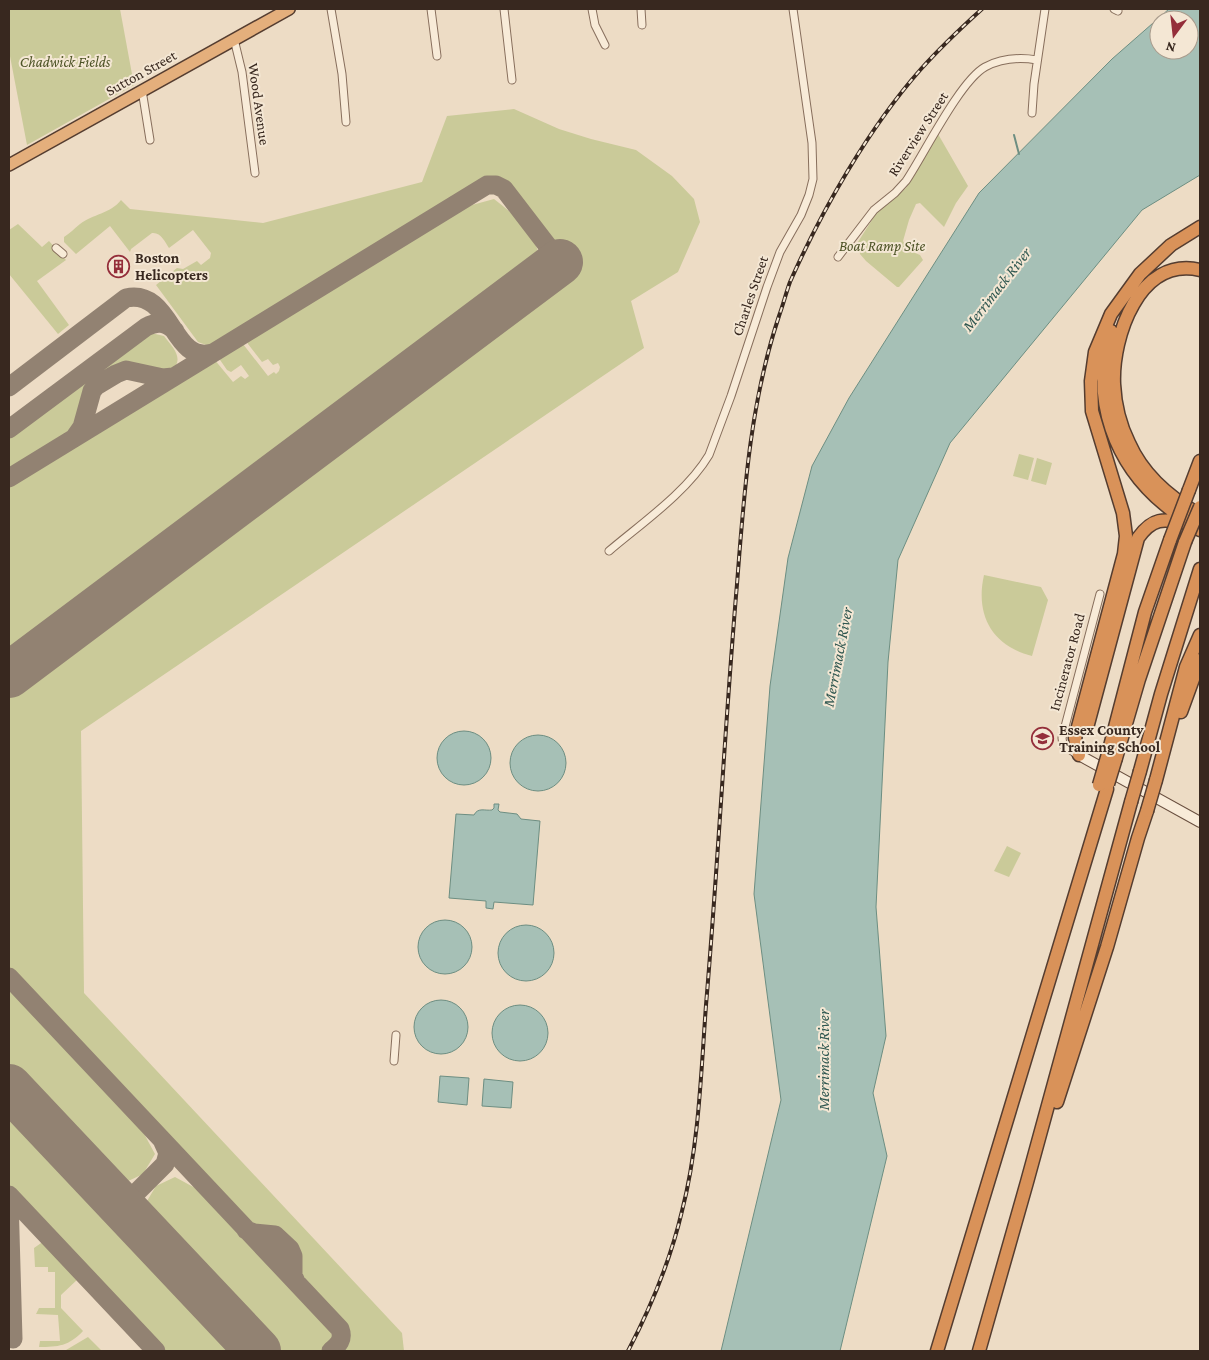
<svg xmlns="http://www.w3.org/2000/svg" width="1209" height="1360" font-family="'Crimson Pro',serif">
  <rect width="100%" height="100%" fill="#eddcc5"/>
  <path fill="#caca99" d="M9,9H120L134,85L27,145L9,51Z
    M514,109L559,129L591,139L636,150L672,176L694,199L700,222L678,272L631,301L644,348L81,731L84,993L402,1333L404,1351H340C347,1342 348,1336 344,1326L298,1276L300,1252L277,1229L252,1227L9,970V695L574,273L557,247L510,187C497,177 486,179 473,187L217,344L209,346L198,342L156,285L177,268L183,269L197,261L201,265L210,258L211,253L193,230L169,248C165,242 161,232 152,233L131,249L130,252L110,226L76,254L64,242V237C70,233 74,229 80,224C93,214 110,214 121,200L130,209L263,223L422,182L447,116Z
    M938,134L968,186L956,203L944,227L920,203L916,204L909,220L903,241L908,250L920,255L923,260L899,287H897L866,261L860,254L858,242L877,212L906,188Z
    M494,199C513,214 536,232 539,257L538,259L9,656V486L214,359L233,382L241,376L245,379L249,376L241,365L231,372L227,370L218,357L240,343L243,344L268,376L274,372L276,374L279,371L280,367L278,363L273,365L268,359L262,362L248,344L246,339L381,256L460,210L472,205Z
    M18,224L42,247L49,241L66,260L37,281L69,325L58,334L9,274V230Z
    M151,333L164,336C175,350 186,360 168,374L123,363L87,385L74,431L9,470V439Z
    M1019,454L1034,458L1028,480L1013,476Z
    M1037,458L1052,463L1046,485L1031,481Z
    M984,575L1041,587L1048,600L1032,656C992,646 975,615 984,575Z
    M1007,846L1021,853L1009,877L994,871Z
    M9,986L86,1067L142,1130L155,1154L143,1174L122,1184L9,1063Z
    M9,1110L237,1351H165L9,1187Z
    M175,1177L197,1189L243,1235L327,1323L333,1337L324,1351H280L144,1206L156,1186Z
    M44,1241L79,1278L61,1295V1308L83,1331C69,1346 58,1347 39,1347L40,1341H60L58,1315L36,1314L39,1308H55V1272H48V1267H35L34,1248Z
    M88,1337L102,1351H53L66,1350Z"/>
  <path fill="#a6c0b6" stroke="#6d8e82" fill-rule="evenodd" d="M1169,9H1200V175L1142,210L950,443L898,560L888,662L876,907L886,1036L873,1093L887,1156L840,1351H721L781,1100L754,894L770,686L788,558L812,466L849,398L979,193L1112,59ZM1159,20H1189V50H1159Z
    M437 758a27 27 0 1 1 54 0a27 27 0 1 1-54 0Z
    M510 763a28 28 0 1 1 56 0a28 28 0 1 1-56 0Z
    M494,804H499L498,810L500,812L517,814L521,819L540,821L533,905L494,902L493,909L486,908V901L449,898L456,814L474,815C478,807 485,811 492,810L494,808Z
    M418 947a27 27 0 1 1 54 0a27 27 0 1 1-54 0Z
    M498 953a28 28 0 1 1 56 0a28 28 0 1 1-56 0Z
    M414 1027a27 27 0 1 1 54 0a27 27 0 1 1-54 0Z
    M492 1033a28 28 0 1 1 56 0a28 28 0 1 1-56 0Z
    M440,1076L469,1078L467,1105L438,1102Z
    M484,1079L513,1082L511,1108L482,1106Z"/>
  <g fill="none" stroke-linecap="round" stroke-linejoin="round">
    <path stroke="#6d8e82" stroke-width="2" d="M1014,135L1019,154"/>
    <path stroke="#928272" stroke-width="19" d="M9,387L126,298C172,288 172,365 212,353
      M9,429L146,327C157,321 166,322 175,331
      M75,437L82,427L92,391L96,386L116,374L126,370L163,378L173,377
      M9,478L487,185H496L504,189L560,262
      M9,977L340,1329C344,1340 338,1345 331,1351
      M68,1147L114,1195L125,1198L134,1195L130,1207L133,1215L178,1264
      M9,1195L156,1351
      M134,1195L165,1164L168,1153L163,1142
      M9,1197L13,1339
      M246,1230L254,1233L275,1235L290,1249L293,1256V1275L296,1282"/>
    <path stroke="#928272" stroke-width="46" d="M9,675L560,262
      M9,1087L258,1351"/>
    <defs>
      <path id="minor" d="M331,9L342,74L346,122
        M431,9L437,56
        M504,9L512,80
        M592,9L595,25L605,45
        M641,9L642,25
        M1114,9L1118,11
        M234,39L242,72L255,173
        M142,90L150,140
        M1032,113L1034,84L1045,9
        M56,248L63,254
        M838,257L874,210L895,193L906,181C924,154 960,81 985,67C1002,58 1019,57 1037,60
        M609,551C642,523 687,492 709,455L731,396L767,287L780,252L801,215L809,195L813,179L812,143L793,9
        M1078,755L1063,745L1062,738L1100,594
        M394,1061L396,1035"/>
      <path id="secondary" d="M1079,755L1200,822"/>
      <path id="trunk" d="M9,165L289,9"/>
      <path id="motorway" d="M1200,270C1139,256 1112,337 1114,384C1115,404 1120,425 1129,443C1143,475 1170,498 1200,515
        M1111,331C1090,398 1114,465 1169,508C1179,516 1189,524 1200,530
        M1189,490L1200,461
        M1181,712L1200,660
        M1088,724L1138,538C1153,517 1163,519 1187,523
        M1108,754L1145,612L1170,540
        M1079,755L1075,738L1124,554L1126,536L1123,513L1092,411L1091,381L1095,352L1111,314L1140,274L1171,245L1200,227
        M1116,758L1139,679L1185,542
        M1140,771L1161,694L1200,569
        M1156,780L1186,667L1200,635
        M1057,1102L1107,947L1138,838L1147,811
        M937,1351L1107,789
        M979,1351L1027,1182L1131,802"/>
    </defs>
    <use href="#minor" stroke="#876e5c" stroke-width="9"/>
    <use href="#secondary" stroke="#694f3f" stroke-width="12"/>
    <use href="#trunk" stroke="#553d30" stroke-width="14"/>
    <use href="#motorway" stroke="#553d30" stroke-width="15"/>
    <use href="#minor" stroke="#f8ebd8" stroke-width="7"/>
    <use href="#secondary" stroke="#f8ebd8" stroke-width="10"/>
    <use href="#trunk" stroke="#e4af7c" stroke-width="11"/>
    <use href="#motorway" stroke="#d99259" stroke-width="12"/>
    <defs>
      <path id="rail" d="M628,1351C650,1309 671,1258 682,1211C699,1145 701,1073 706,1005C718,865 725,724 737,584C744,494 750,403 779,316C783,305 786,293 790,282C822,210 868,129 921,69C940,48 961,28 982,9"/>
    </defs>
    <use href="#rail" stroke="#38281f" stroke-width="4"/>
    <use href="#rail" stroke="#f4e7d4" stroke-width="2" stroke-dasharray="5.5" stroke-linecap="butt"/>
    <defs>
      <path id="motorway-bridge" d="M1170,540L1189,490
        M1185,542L1200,507
        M1108,784L1116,758
        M1099,785L1108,754
        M1131,802L1140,771
        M1147,811L1156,780"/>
    </defs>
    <use href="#motorway-bridge" stroke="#553d30" stroke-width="15" stroke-linecap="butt"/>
    <use href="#motorway-bridge" stroke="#d99259" stroke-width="12"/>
  </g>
  <defs>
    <symbol id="building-ring" viewBox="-11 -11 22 22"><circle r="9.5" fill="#f4e7d4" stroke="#942e3a" stroke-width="1.5"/><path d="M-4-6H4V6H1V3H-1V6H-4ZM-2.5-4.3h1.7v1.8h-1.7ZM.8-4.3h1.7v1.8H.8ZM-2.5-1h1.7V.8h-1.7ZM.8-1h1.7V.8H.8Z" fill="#942e3a"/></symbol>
    <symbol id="school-ring" viewBox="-11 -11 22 22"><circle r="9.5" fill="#f4e7d4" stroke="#942e3a" stroke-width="1.5"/><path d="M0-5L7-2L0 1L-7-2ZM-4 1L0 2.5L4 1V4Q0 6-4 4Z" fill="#942e3a"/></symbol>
  </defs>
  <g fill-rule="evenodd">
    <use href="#building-ring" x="106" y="254" width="25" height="25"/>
    <use href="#school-ring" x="1030" y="726" width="25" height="25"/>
  </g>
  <g text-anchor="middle" stroke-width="4" stroke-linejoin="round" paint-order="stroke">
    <g font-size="15" font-style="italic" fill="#4d5326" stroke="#f4e7d4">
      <text x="65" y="67">Chadwick Fields</text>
      <text x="882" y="251">Boat Ramp Site</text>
    </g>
    <g font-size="15" fill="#38281f" stroke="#f4e7d4">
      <text transform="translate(141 73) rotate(-29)" y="5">Sutton Street</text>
      <text transform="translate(259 104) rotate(82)" y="5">Wood Avenue</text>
      <text transform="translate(918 134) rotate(-57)" y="5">Riverview Street</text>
      <text transform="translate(750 296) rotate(-71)" y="5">Charles Street</text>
      <text transform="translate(1067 662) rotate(-75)" y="5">Incinerator Road</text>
    </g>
    <g font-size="15" font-weight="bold" fill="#38281f" stroke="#f4e7d4" text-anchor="start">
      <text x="135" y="263">Boston<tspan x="135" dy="17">Helicopters</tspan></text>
      <text x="1059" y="735">Essex County<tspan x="1059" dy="17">Training School</tspan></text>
    </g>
    <g font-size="16" font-style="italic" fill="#2f5750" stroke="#f4e7d4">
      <text transform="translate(996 289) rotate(-52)" y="6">Merrimack River</text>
      <text transform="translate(837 657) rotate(-79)" y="6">Merrimack River</text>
      <text transform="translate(823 1060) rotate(-90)" y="6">Merrimack River</text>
    </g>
  </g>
  <rect width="1209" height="1360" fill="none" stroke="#38281f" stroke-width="20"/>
  <g transform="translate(1174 35) rotate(195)"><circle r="24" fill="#f4e7d4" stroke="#a99b8c"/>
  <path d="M0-4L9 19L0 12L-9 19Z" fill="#942e3a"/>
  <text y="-8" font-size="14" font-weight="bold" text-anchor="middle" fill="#38281f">N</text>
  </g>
</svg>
